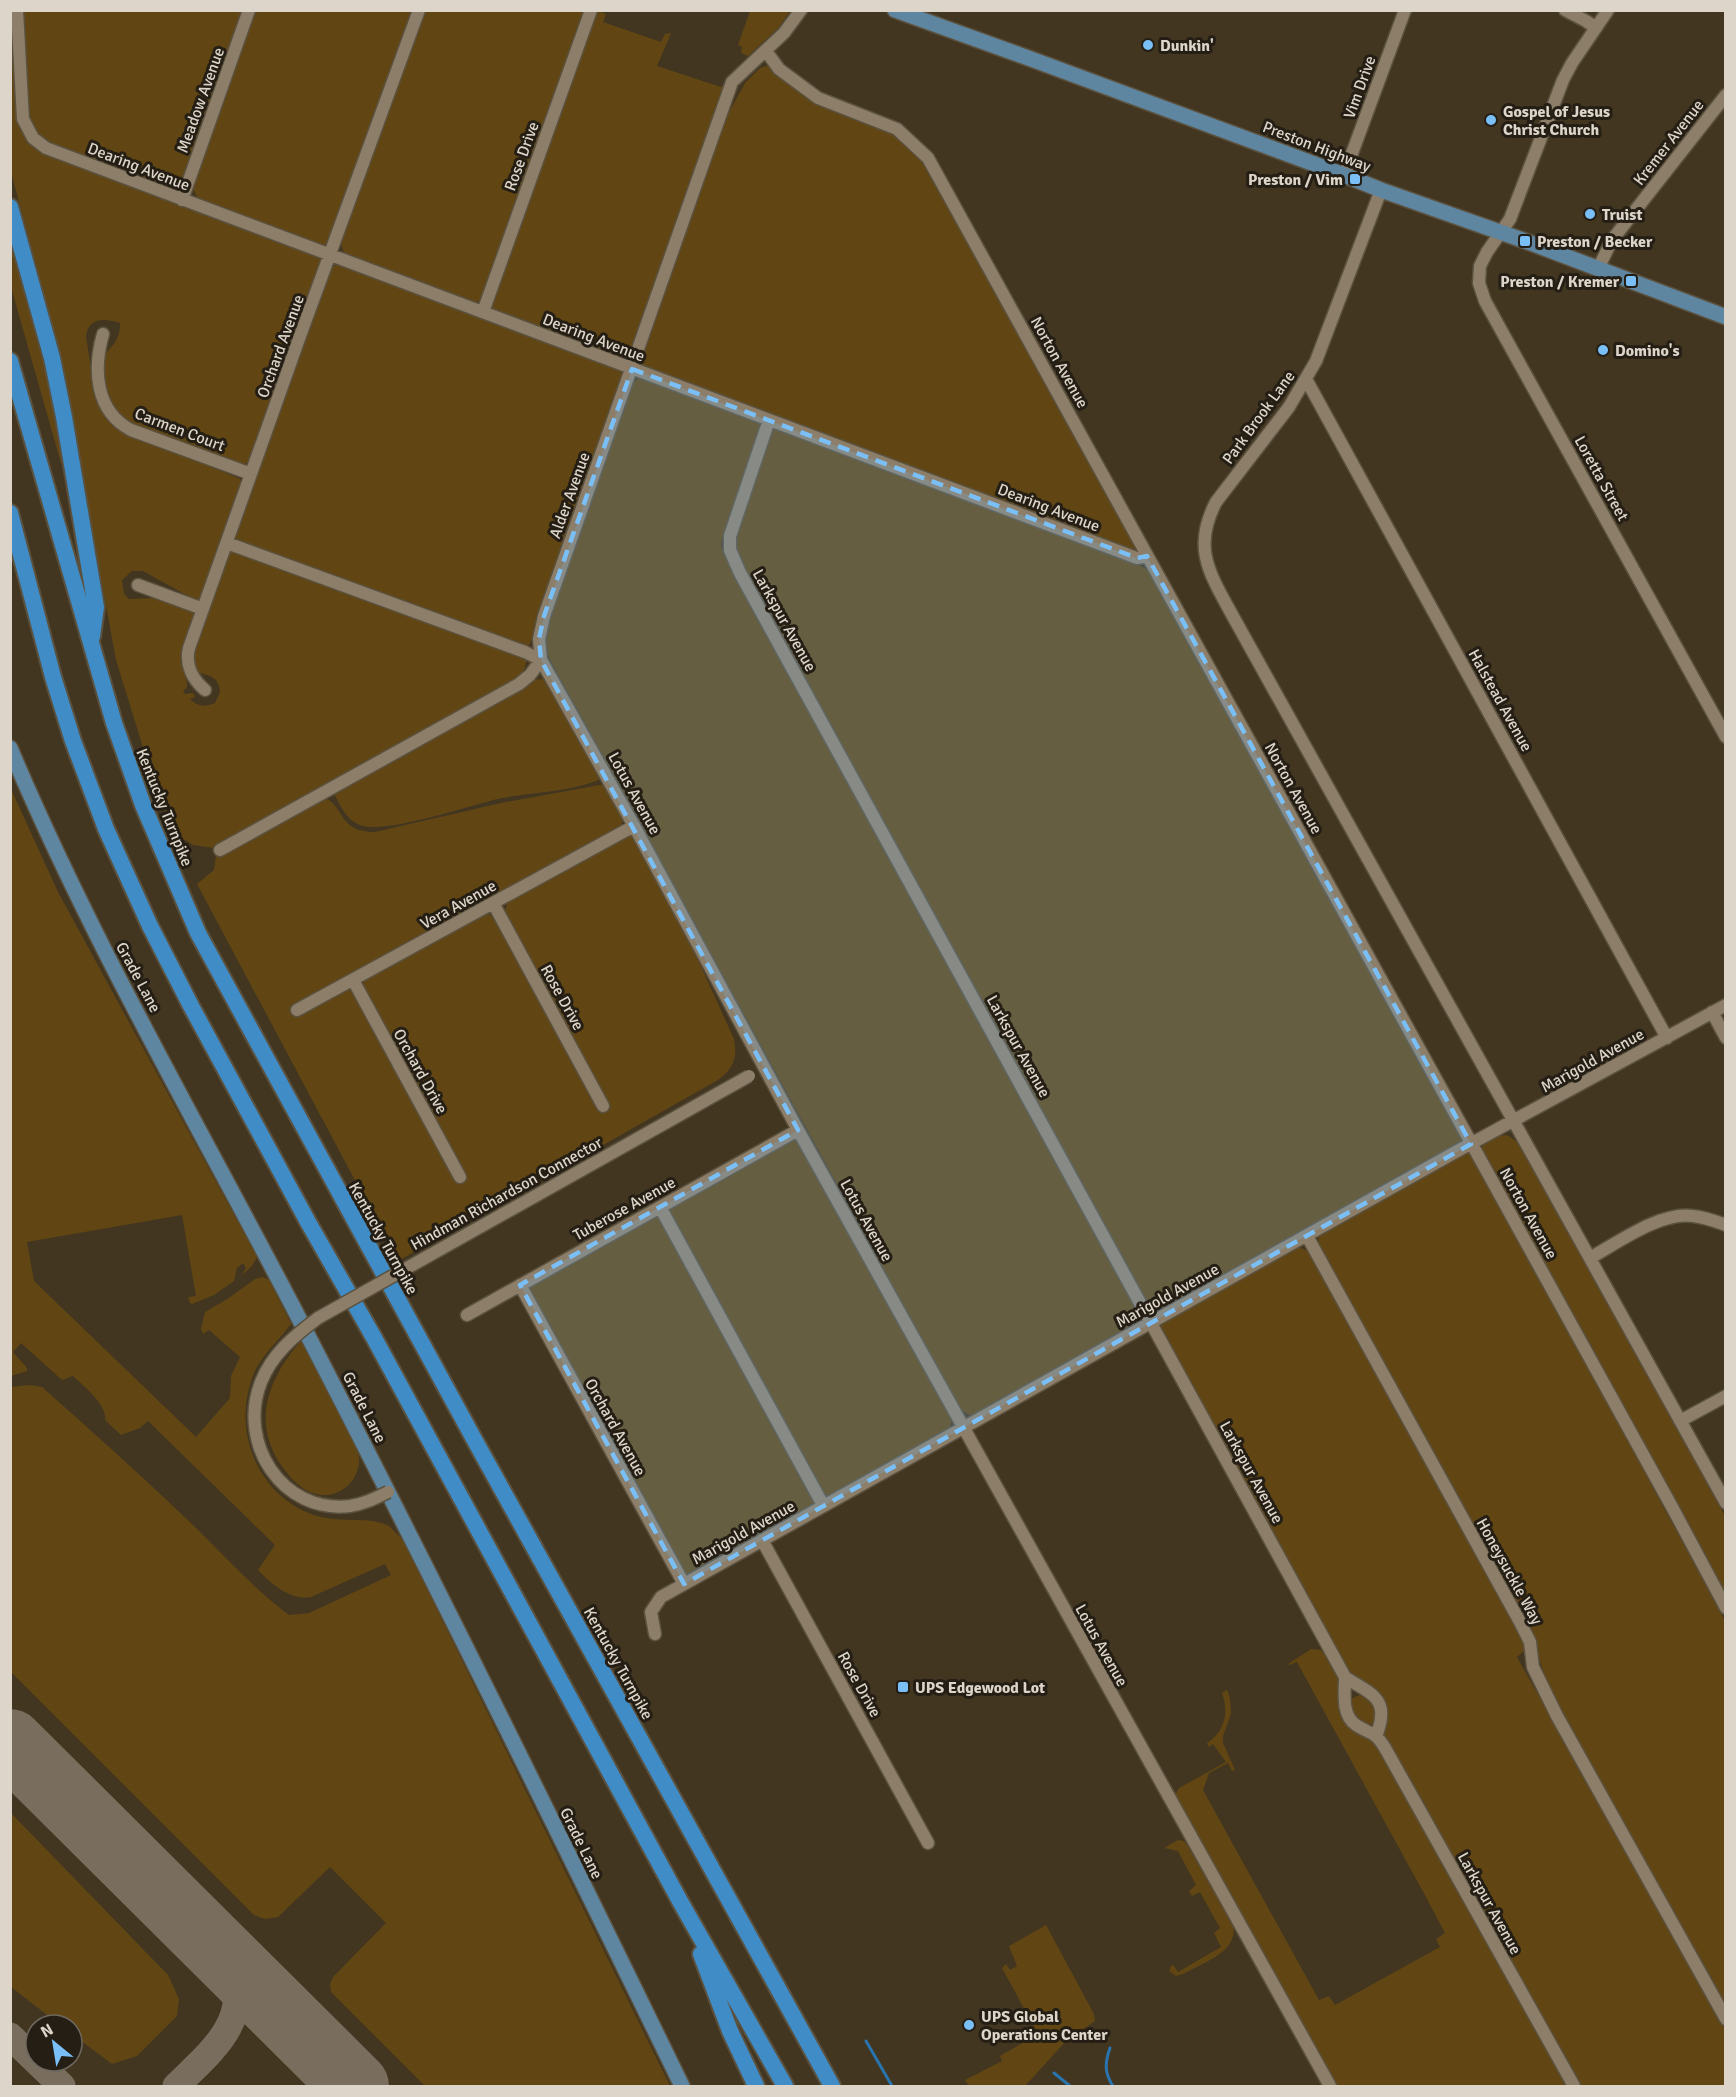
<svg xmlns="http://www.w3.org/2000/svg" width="1736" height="2097" font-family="Signika,sans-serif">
  <rect width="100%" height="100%" fill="#423621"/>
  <path fill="#614613" d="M10,11H13L19,124L24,136L32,146L315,255L322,260L252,458L245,464C212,453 142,437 118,415C103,402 102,377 101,359C112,345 120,342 120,323C104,318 88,317 86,337C90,358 93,395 102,412C107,422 116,429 126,434L203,463L240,479L242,485L199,600H195L143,571H132L122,580L124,594L129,599L157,598L184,608L193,613V620L181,655L187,684V687L183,691L185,694L193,693L195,697L190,699C198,707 205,707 215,703L220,692C219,679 213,676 200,673L199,675L195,671L192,657L223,568L232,551L527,659L524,670L518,679L327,789L214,848L193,845L184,839L179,842L175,837L152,776L116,660L68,396L53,328L11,172Z
    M20,11H245L178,190L174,192L44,144L27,119Z
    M253,11H415L326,249L200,202L192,187Z
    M423,11H586L484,294L480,300L474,304L345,255L341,244Z
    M750,11H790L778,28L748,56L741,53L742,47L738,45Z
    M601,12L606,14L603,22L661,42L665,34L671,33L657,66L721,87L727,82L629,359L627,360L494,312L491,308L596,13Z
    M766,66L771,67L795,89L814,101L891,133L913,151L925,164L1136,546L1133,550L640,366L656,313L728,114L745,83L760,68Z
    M10,227L45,355L67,462L61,463L11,287Z
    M340,264L617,369L622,372L623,378L549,583L530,644L526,647L232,539L330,267Z
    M639,378L753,419L761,425L752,463L723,536L721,545L723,552L1141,1316L1139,1324L976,1414L969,1415L960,1409L549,658L545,634L548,619L631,384Z
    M776,428L1131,560L1149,571L1466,1141L1159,1313L1151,1314L736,556L734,544L736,529L770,434Z
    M539,679L547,680L601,779C571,792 534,792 502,798C470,805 390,833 363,826C346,821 341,806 333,792L532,681Z
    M605,784L623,818L621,828L348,989L354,993L363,986L364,980L485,913L495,917L504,915L507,904L511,898L628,836L634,838L679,918L734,1039C738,1058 733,1069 718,1080L398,1261L197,884L214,870L216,856L323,797C346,806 337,832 375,832L501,803Z
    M10,787L58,892L257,1257L252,1266L241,1276L246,1268L243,1263L237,1268L234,1281L214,1295L192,1304L190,1303L188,1297L196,1296L182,1215L27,1242L34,1281L196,1437L230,1398L231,1376L240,1357L209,1330L203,1334L201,1329L205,1312L229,1298L255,1279L263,1277L269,1280L291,1324C280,1339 266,1351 257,1367C229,1423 254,1494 314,1515C337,1523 360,1517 382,1523L389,1526L403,1540L670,2086H425L331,1992L330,1984L333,1977L386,1923L330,1867L278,1917L265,1919L254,1915L11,1672V1387L30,1385L42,1387C94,1433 145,1479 195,1527C226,1557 254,1589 289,1615L309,1613L391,1575L385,1564L311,1597C291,1601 270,1583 258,1570L275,1545L148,1421L140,1428L121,1435L105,1420C108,1406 83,1385 73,1376L62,1380L21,1343L13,1352L27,1368V1371L11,1376Z
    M1507,1135L1517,1142L1523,1151L1725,1516V1600L1481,1150C1483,1139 1497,1136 1507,1135Z
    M795,1137L952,1421L949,1429L829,1497H825L665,1208Z
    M1468,1151L1473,1155L1725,1621V2010L1551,1695L1533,1639L1318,1246L1319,1237L1324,1231Z
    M658,1215L815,1499L816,1505L688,1575L682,1573L528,1289L531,1284L648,1217Z
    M1298,1247L1308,1251L1320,1268L1523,1640L1526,1649L1517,1657L1725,2029V2086H1578L1386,1742C1381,1726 1389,1716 1386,1704C1381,1691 1364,1686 1354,1676C1349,1670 1344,1663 1340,1656L1160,1328L1162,1322Z
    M301,1341L352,1438C355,1444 359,1451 359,1459C360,1481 338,1500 316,1494C303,1491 292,1480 284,1469C250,1425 268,1378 301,1341Z
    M1311,1649L1321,1650L1327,1656L1339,1680L1342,1715L1344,1721L1351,1730L1367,1735L1378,1746L1569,2086H1335L1174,1797L1179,1788L1226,1762L1213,1744L1209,1747L1207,1743C1225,1731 1229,1713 1222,1693L1227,1690L1230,1698L1231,1714L1223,1736V1743L1235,1770L1232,1771L1228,1763L1209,1773L1203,1790L1319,2000L1329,1996L1335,2005L1440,1947L1436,1939L1445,1933L1427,1899L1297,1662L1289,1665L1288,1664Z
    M1364,1693L1376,1707V1722L1367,1726L1354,1718L1349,1702L1353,1698Z
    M11,1813L168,1975L179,1999L177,2016L137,2056L112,2064L72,2034V2025H60L11,1987Z
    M1178,1840L1184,1841L1188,1846L1233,1925C1239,1952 1202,1963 1183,1974L1176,1976L1169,1971L1171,1966L1173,1965L1178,1972L1221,1947L1214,1933L1220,1928L1200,1892L1192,1896L1189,1891L1196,1885L1178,1851L1164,1848Z
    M1046,1925L1094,2014L1095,2021L1066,2041L1025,2086H969L965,2080L1002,2061L1000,2056L1038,2034L1002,1968L1006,1964L1010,1970L1017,1966L1009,1946Z"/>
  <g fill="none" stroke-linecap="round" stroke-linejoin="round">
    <path stroke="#2974ac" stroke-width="3" d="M866,2041L892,2086
      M1110,2048C1105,2062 1104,2073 1113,2086
      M1054,2073L1070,2086"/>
    <path stroke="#796e5d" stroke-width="27" d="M10,2036L62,2086
      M176,2086C204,2058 250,2023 233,1977C228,1966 221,1956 214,1945"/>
    <path stroke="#796e5d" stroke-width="68" d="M10,1743L355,2086"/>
    <defs>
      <path id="minor" d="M17,10L23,119L33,138L46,148L1137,558L1147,556
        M1565,10L1586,21L1596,28
        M1608,10L1572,63L1563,80L1510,219L1487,252L1480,266L1479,283L1485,301L1726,737
        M766,51L779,69L818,98L897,129L928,158L1672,1507L1726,1608
        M1344,175L1405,10
        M1381,190L1316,361L1289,407L1216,502C1193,546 1208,571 1230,611L1726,1503
        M182,200L249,10
        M1598,269L1612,240L1726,95
        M483,312L591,10
        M103,334C93,369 95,411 131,430L251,474
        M1306,379L1667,1038
        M769,420L730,536V550L740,573L1345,1677C1359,1688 1384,1694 1381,1717C1381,1723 1378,1729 1377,1735
        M227,543L525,652L541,660L634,826L798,1130L1330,2086
        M138,585L203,609
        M205,690C192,679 185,664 189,648L300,336L419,10
        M220,850L519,684L530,675L541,660L539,639L544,616L732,82L784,33L801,10
        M493,903L603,1106
        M353,980L460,1177
        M297,1010L634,826
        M1712,1012L1726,1038
        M660,1207L823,1505
        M1307,1236L1520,1622L1530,1642L1533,1667L1557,1716L1726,2019
        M1590,1258C1617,1243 1661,1211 1693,1216C1704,1217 1715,1221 1726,1225
        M520,1285L684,1584
        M467,1315L798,1130
        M1680,1421L1726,1396
        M762,1540L928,1843
        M655,1634L651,1612L661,1597L1461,1149L1726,1005
        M1345,1677C1345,1692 1341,1715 1356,1725C1371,1735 1374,1730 1385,1748L1574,2086"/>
      <path id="major" d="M895,10L1031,59L1344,175L1381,190L1528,242L1726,317
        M10,748C91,940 196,1121 292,1305C426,1563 555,1825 682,2086"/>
      <path id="highway" d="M10,207L52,358L64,417L96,607L92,637
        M10,361L114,723L143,805L198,933L474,1439L832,2086
        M10,513L53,677L73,741L106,829L150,926L191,1006L308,1222L373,1336L681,1903L785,2086
        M701,1954L730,2031L756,2086"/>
    </defs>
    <use href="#minor" stroke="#5b513f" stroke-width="15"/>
    <use href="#major" stroke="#5b513f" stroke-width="18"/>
    <use href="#highway" stroke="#5b513f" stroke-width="20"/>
    <use href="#minor" stroke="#8c7e68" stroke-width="12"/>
    <use href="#major" stroke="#5e86a1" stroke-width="15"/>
    <use href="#highway" stroke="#3f8cc7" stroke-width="16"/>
    <defs>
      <path id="minor-bridge" d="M388,1492C376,1498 364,1504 350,1506C282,1514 237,1443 261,1382C272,1354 294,1336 318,1318L749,1076"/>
    </defs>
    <use href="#minor-bridge" stroke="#5b513f" stroke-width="15" stroke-linecap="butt"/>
    <use href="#minor-bridge" stroke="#8c7e68" stroke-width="12"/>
  </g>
  <path fill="#7abff8" fill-opacity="0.2" stroke="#7abff8" stroke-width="4.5" stroke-dasharray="12 8" stroke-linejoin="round" d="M632,369L1137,558L1147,556L1471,1144L684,1584L520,1285L798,1130L541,660L539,639L544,616Z"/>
  <g fill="#7abff8" stroke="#241e15" stroke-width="2">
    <circle cx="1148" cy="45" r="6"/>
    <circle cx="1491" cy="120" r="6"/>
    <rect x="1349" y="173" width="12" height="12" rx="3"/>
    <circle cx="1590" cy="214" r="6"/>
    <rect x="1519" y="235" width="12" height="12" rx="3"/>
    <rect x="1625" y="275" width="12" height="12" rx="3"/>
    <circle cx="1603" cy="350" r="6"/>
    <rect x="897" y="1681" width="12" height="12" rx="3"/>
    <circle cx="969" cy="2025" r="6"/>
  </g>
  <g text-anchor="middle" stroke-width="6" stroke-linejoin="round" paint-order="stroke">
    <g font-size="16" font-weight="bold" fill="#ddd5c9" stroke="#241e15" text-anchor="start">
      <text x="1160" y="51">Dunkin'</text>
      <text x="1503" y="117">Gospel of Jesus<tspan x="1503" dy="18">Christ Church</tspan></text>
      <text x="1343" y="185" text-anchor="end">Preston / Vim</text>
      <text x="1602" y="220">Truist</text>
      <text x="1537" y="247">Preston / Becker</text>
      <text x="1619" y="287" text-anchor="end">Preston / Kremer</text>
      <text x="1615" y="356">Domino's</text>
      <text x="915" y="1693">UPS Edgewood Lot</text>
      <text x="981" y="2022">UPS Global<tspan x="981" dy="18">Operations Center</tspan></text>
    </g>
    <g font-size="16" fill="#ddd5c9" stroke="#241e15">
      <text transform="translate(1359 87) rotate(-70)" y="6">Vim Drive</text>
      <text transform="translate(200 100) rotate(-70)" y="6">Meadow Avenue</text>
      <text transform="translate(1668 142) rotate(-52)" y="6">Kremer Avenue</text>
      <text transform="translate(1317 146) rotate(21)" y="6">Preston Highway</text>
      <text transform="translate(521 156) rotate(-70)" y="6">Rose Drive</text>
      <text transform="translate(139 166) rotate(21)" y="6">Dearing Avenue</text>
      <text transform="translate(594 337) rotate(21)" y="6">Dearing Avenue</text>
      <text transform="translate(280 346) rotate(-70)" y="6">Orchard Avenue</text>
      <text transform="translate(1060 362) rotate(61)" y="6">Norton Avenue</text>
      <text transform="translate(1258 417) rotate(-54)" y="6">Park Brook Lane</text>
      <text transform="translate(180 429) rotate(21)" y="6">Carmen Court</text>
      <text transform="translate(1602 478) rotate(61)" y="6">Loretta Street</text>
      <text transform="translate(569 495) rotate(-70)" y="6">Alder Avenue</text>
      <text transform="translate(1049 507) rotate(21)" y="6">Dearing Avenue</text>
      <text transform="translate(785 620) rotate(61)" y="6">Larkspur Avenue</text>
      <text transform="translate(1501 700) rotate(61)" y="6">Halstead Avenue</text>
      <text transform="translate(1294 788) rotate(61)" y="6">Norton Avenue</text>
      <text transform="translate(635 793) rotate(61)" y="6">Lotus Avenue</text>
      <text transform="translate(165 807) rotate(68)" y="6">Kentucky Turnpike</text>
      <text transform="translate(458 904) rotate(-29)" y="6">Vera Avenue</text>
      <text transform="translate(139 977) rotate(62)" y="6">Grade Lane</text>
      <text transform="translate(563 997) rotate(61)" y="6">Rose Drive</text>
      <text transform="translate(1019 1046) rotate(61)" y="6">Larkspur Avenue</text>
      <text transform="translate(1592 1060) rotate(-29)" y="6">Marigold Avenue</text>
      <text transform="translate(421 1071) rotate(61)" y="6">Orchard Drive</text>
      <text transform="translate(506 1193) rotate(-29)" y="6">Hindman Richardson Connector</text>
      <text transform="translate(624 1208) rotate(-29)" y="6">Tuberose Avenue</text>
      <text transform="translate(1529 1213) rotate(61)" y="6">Norton Avenue</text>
      <text transform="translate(867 1220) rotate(61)" y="6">Lotus Avenue</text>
      <text transform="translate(384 1238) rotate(61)" y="6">Kentucky Turnpike</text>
      <text transform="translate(1167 1295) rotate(-29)" y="6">Marigold Avenue</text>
      <text transform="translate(365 1407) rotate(63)" y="6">Grade Lane</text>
      <text transform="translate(616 1427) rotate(61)" y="6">Orchard Avenue</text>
      <text transform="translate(1252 1472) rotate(61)" y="6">Larkspur Avenue</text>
      <text transform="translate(743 1532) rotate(-29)" y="6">Marigold Avenue</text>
      <text transform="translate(1510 1571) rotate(61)" y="6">Honeysuckle Way</text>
      <text transform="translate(1102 1645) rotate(61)" y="6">Lotus Avenue</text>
      <text transform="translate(619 1663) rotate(61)" y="6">Kentucky Turnpike</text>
      <text transform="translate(860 1684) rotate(61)" y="6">Rose Drive</text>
      <text transform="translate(582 1843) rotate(64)" y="6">Grade Lane</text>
      <text transform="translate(1490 1903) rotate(61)" y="6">Larkspur Avenue</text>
    </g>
  </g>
  <rect width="1736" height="2097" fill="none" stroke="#ddd5c9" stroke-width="24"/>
  <g transform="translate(54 2043) rotate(330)"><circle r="28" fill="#241e15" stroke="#6e675d" stroke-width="1.5"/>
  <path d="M0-4.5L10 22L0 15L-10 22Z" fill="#7abff8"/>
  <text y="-9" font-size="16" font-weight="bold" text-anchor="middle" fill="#ddd5c9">N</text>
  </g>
</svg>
